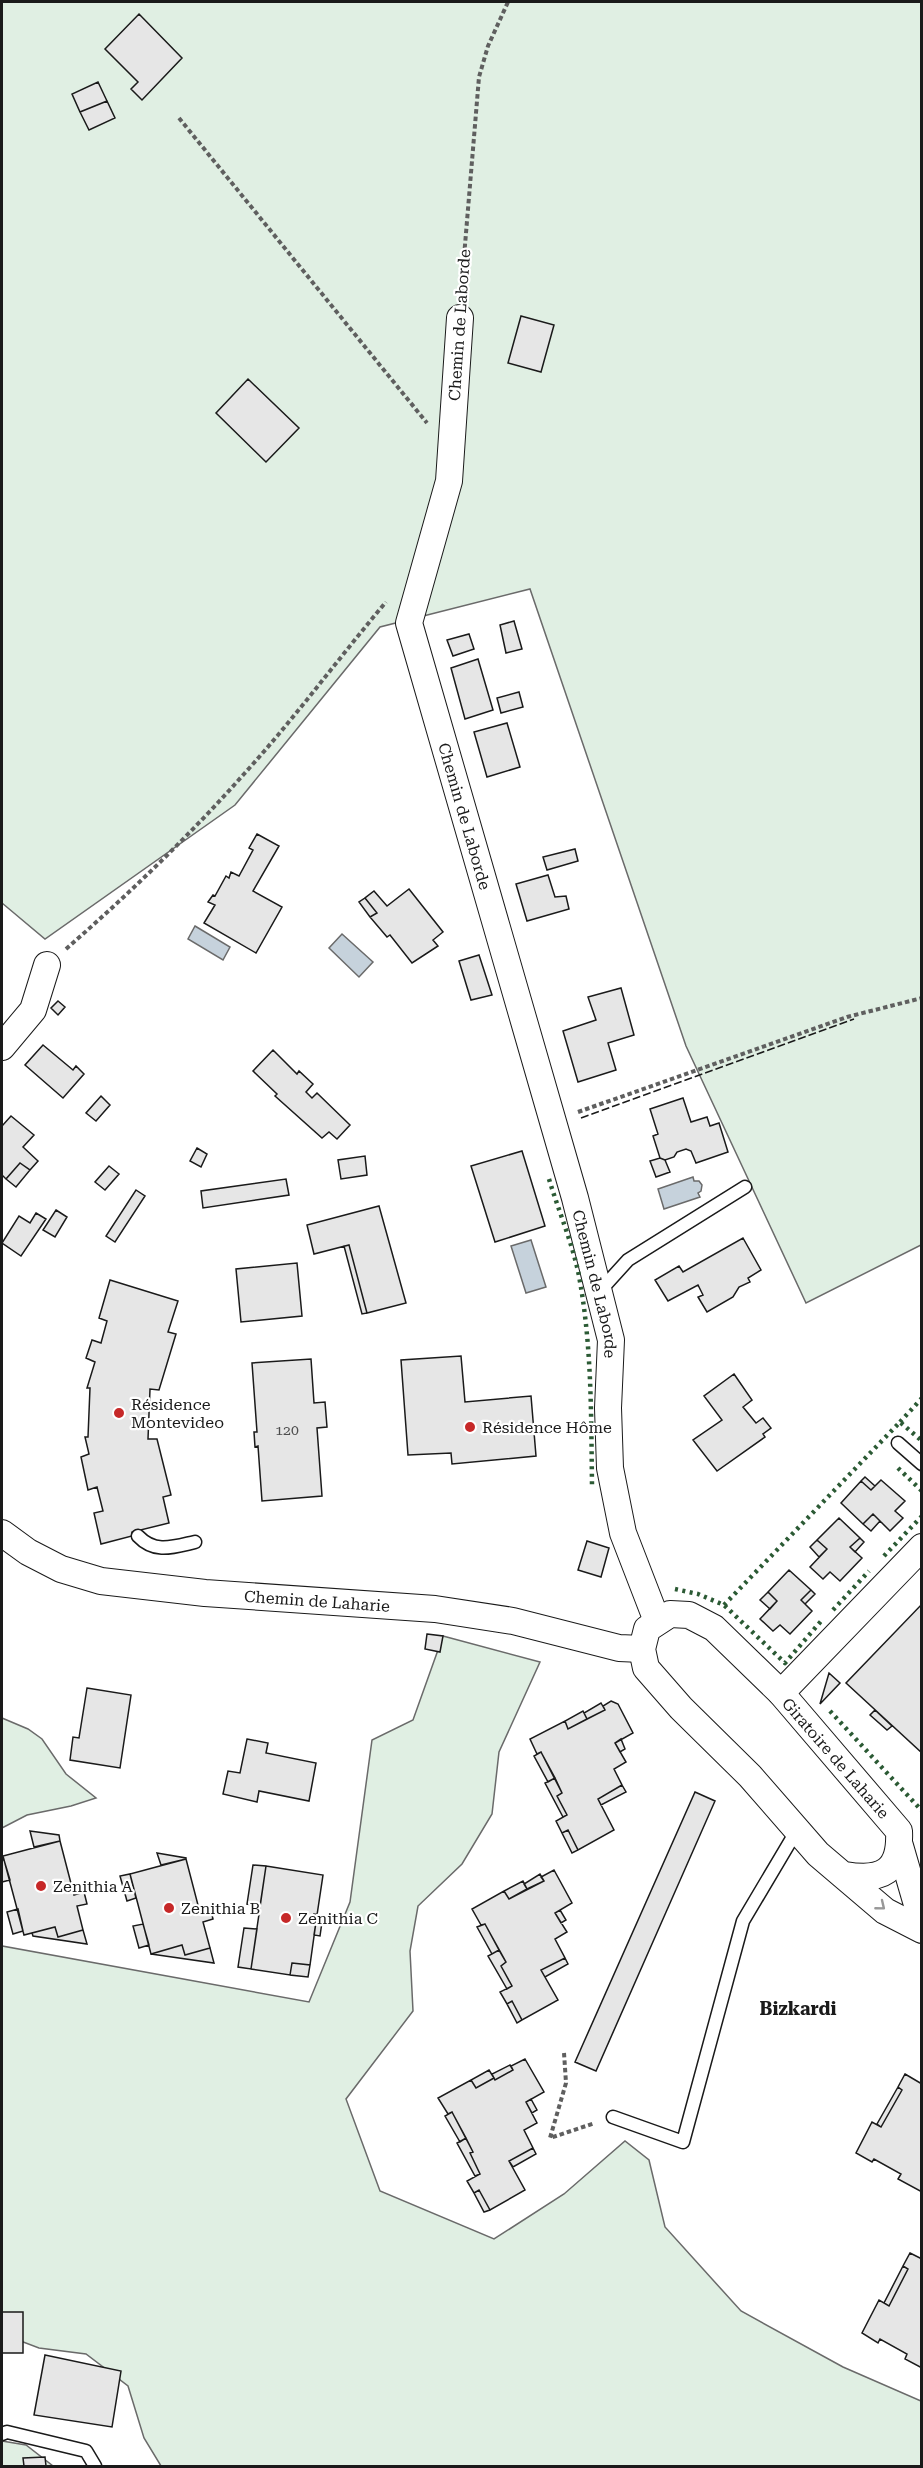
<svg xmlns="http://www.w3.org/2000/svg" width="923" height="2468" font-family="'Roboto Serif',serif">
  <rect width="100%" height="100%" fill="#fff"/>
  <path fill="#e0efe3" stroke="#6a6a6a" stroke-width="1.5" d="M2,2H921V1245L806,1303L686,1046L530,589L380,627L235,805L45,939L2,903Z
    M443,1636L540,1662L499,1752L492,1814L462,1864L418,1906L410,1951L413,2011L346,2099L380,2191L494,2239L564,2194L625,2141L649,2160L665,2227L741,2311L843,2367L921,2401V2466H161L144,2438L128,2386L86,2354L39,2348L2,2334V1946L309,2002L350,1902L372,1740L413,1720Z
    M2,1718L28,1729L42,1739L66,1774L96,1798L71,1806L27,1815L2,1828Z
    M2,2441L26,2445L53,2466H2Z"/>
  <path fill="#c6d2dc" stroke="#6a6a6a" stroke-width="1.5" d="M195,926L230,947L223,960L188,939Z
    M342,934L373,962L359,977L329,948Z
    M693,1177L694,1181H699L702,1185L701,1191L698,1193L700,1197L664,1209L658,1189Z
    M531,1240L546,1287L526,1293L511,1246Z"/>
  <path fill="#e6e6e6" stroke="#1a1a1a" stroke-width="1.5" d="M139,14L182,58L142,100L131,89L138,82L105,49Z
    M98,82L107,101L80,112L72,94Z
    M107,101L115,118L89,130L80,112Z
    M521,316L554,325L541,372L508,363Z
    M248,379L299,428L266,462L216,413Z
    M514,621L522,649L506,653L500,625Z
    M469,634L474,649L453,656L447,640Z
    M478,659L493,710L465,719L451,668Z
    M519,692L523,707L501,713L497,698Z
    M507,723L520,767L487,777L474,732Z
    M257,834L279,846L253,891L282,907L256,953L204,923L215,905L208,902L213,895L215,896L226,876L229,878L231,872L239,876L253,850L249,848Z
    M575,849L578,861L547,870L543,857Z
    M548,875L555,897L566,896L569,909L527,921L516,884Z
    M409,889L443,932L433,940L438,946L412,963L390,935L387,937L370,917L377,913L365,898L374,891L387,906Z
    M365,898L377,913L370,917L359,902Z
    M479,955L492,995L471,1000L459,961Z
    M621,988L634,1035L608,1043L616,1070L578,1082L563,1031L596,1020L588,997Z
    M58,1001L65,1007L58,1015L51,1008Z
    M43,1045L73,1070L76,1066L84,1074L63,1098L25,1065Z
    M273,1050L297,1074L299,1071L313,1084L306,1092L312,1098L317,1093L350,1125L337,1139L329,1132L322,1138L275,1096L277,1094L253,1071Z
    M101,1096L110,1105L96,1121L86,1113Z
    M683,1098L691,1122L707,1117L710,1126L719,1123L728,1152L696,1163L691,1151L686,1149L677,1152L674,1157L665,1160L660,1158L653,1136L658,1134L650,1109Z
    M11,1116L34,1135L23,1147L38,1161L30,1170L20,1163L6,1179L2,1175V1126Z
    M197,1148L207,1154L201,1167L190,1161Z
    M522,1151L545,1226L495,1242L471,1166Z
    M365,1156L367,1175L341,1179L338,1160Z
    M660,1158L665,1160L670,1172L656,1177L650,1161Z
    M20,1163L30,1170L16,1187L6,1179Z
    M109,1166L119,1174L105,1190L95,1182Z
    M286,1179L289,1195L203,1208L201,1191Z
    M136,1190L145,1196L115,1242L106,1236Z
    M379,1206L406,1303L367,1313L349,1245L314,1254L307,1225Z
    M56,1210L67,1217L55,1237L43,1230Z
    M36,1213L46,1219L21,1256L2,1243L19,1216L30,1223Z
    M743,1238L761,1270L748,1278L750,1282L739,1287L733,1297L707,1312L698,1297L703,1295L698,1285L668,1301L655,1280L679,1266L683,1272Z
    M349,1245L367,1313L362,1314L344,1246Z
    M297,1263L302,1316L241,1322L236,1269Z
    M110,1280L178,1301L168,1332L176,1334L159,1390L150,1389L148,1439H157L171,1495L163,1497L169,1523L132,1532V1536L101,1544L94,1513L103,1511L97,1487L88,1490L81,1457L89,1454L85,1437H88L90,1388H87L95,1362L86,1358L92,1340L101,1343L107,1321L99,1318Z
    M461,1356L465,1402L531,1396L536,1456L452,1464L451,1453L408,1455L401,1360Z
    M311,1359L314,1403L325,1402L327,1427L317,1428L322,1496L262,1501L258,1446L255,1447L254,1432H257L252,1363Z
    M734,1374L752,1400L743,1407L756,1423L763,1418L771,1428L763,1434L765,1437L717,1471L693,1440L722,1420L704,1396Z
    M865,1477L875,1486L871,1490L861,1481Z
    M881,1480L905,1501L895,1511L903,1518L890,1531L873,1514L863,1524L841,1503L861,1481L871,1490Z
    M873,1514L880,1521L871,1531L863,1524Z
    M839,1518L860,1538L850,1547L862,1558L840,1581L830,1572L823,1579L810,1567L827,1549L817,1540Z
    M860,1538L864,1542L855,1552L850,1547Z
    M817,1540L827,1549L819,1557L810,1547Z
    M587,1541L609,1548L601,1577L578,1570Z
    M789,1570L811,1590L801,1600L812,1611L790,1634L780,1625L773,1631L760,1619L777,1601L768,1592Z
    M811,1590L815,1594L805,1604L801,1600Z
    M768,1592L777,1601L770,1609L760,1600Z
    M922,1604V1753L846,1683Z
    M427,1634L443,1636L440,1652L425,1649Z
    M829,1673L840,1683L820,1704Z
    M87,1688L131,1695L120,1768L70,1760L73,1737L79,1738Z
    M611,1701L618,1704L633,1733L615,1743L626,1762L614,1769L622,1785L598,1799L614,1830L578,1850L568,1830L562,1833L556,1821L567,1815L557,1796L562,1793L541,1752L537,1754L530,1739L565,1721L568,1729L605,1710L603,1706Z
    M601,1703L605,1710L587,1719L584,1713Z
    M875,1710L892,1726L887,1730L870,1715Z
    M583,1711L587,1719L568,1729L565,1721Z
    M247,1739L268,1743L266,1753L316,1763L309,1801L259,1791L257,1802L223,1794L228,1771L240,1773Z
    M621,1739L625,1749L620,1752L615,1743Z
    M541,1752L555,1778L548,1782L534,1756Z
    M555,1778L562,1793L557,1796L567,1815L563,1817L545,1783Z
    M622,1785L626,1792L601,1805L598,1799Z
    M695,1792L715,1801L596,2071L575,2062Z
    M568,1830L578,1850L572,1853L562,1833Z
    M30,1831L59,1835L60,1841L34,1847Z
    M60,1841L74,1895L84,1892L87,1904L77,1906L83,1930L58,1937L55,1927L24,1935L3,1856Z
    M157,1853L186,1858V1859L161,1865Z
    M186,1859L199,1909L210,1907L213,1919L203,1922L210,1948L185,1955L182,1945L151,1954L130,1874Z
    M2,1860H4L10,1880L2,1882Z
    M253,1865L266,1866L260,1906L247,1904Z
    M266,1866L323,1875L317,1915L314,1914L313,1922H316L310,1965L292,1963L290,1975L251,1969Z
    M554,1870L572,1903L555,1913L567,1932L555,1939L565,1958L541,1970L558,2000L522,2020L512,2001L507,2004L500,1992L512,1986L501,1966L506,1962L485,1924L481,1925L472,1909L504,1891L509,1899L544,1881L541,1877Z
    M130,1874L136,1898L127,1901L120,1876Z
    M540,1874L544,1881L527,1889L524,1884Z
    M523,1881L527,1889L509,1899L504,1891Z
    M18,1909L23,1931L13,1934L7,1912Z
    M560,1910L566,1920L561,1923L555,1913Z
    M314,1914L323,1915L320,1936L314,1935L316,1922H313Z
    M143,1924L149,1945L139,1948L133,1926Z
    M485,1924L499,1950L492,1954L477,1927Z
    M55,1927L58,1937L83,1930L87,1944L33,1936L32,1933Z
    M244,1928L257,1929L251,1969L238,1967Z
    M182,1945L185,1955L210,1948L214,1963L151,1954Z
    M499,1950L506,1962L501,1966L512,1986L507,1989L488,1956Z
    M565,1958L568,1964L545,1977L541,1970Z
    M292,1963L310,1965L308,1977L290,1975Z
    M512,2001L522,2020L517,2023L507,2004Z
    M525,2059L544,2092L526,2102L537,2123L524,2130L533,2148L509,2161L525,2190L490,2210L479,2190L474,2193L467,2181L480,2174L470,2153L473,2152L452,2112L448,2114L438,2098L471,2080L476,2088L494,2078L495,2080L513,2070L511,2066Z
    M510,2065L513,2070L495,2080L492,2074Z
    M489,2070L494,2078L476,2088L471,2080Z
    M905,2074L922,2084V2192L898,2179L901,2174L874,2159L872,2162L856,2153L872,2122L881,2127L902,2090L898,2087Z
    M898,2087L902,2090L881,2127L877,2124Z
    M531,2099L537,2110L532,2113L526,2102Z
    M452,2112L466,2138L460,2142L445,2116Z
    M466,2138L473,2152L470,2153L480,2174L475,2176L457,2143Z
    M533,2148L536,2154L513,2167L509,2161Z
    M479,2190L490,2210L484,2212L474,2193Z
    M910,2253L922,2259V2368L905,2359L907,2354L880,2339L878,2343L862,2333L879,2300L889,2306L908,2269L903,2266Z
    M903,2266L908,2269L889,2306L884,2303Z
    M2,2312H23V2353H2Z
    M45,2355L121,2371L112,2427L34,2415Z
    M45,2457L46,2466H24L23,2458Z"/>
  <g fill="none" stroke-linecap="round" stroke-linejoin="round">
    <defs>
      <path id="service" d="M599,1292L628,1260L745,1187
        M898,1443L922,1464
        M138,1536C155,1554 173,1547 195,1542
        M613,2117L683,2142L743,1921L797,1830
        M2,2434L7,2432L86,2451L95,2466"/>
      <g id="minor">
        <path id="s1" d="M460,318L449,481L409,623L575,1198L611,1340L608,1408L610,1468L623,1533L657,1621"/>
        <path d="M2,1047L33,1010L47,965"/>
        <path id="s2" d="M2,1533L28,1552L61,1569L101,1581L205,1593L435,1609L513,1621L619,1648L642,1649"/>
        <path d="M781,1693L922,1547"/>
        <path d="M900,1846L922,1922"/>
        <path d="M845,1875C882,1881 901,1872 899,1831L781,1693L714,1628L689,1615L670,1614L647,1629L642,1649L646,1668L681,1708L750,1776L818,1854L885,1911L922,1930"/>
      </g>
    </defs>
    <use href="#service" stroke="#1a1a1a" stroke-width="15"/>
    <use href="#minor" stroke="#1a1a1a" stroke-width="28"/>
    <path stroke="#5f5f5f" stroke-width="4" stroke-dasharray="4.5 3" stroke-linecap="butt" d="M179,118L427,423
      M461,293L479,77L488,46L508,2
      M66,949C129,894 189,836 244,774C294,719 338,659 386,602
      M578,1112L847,1017L922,998
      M564,2053L566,2083L550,2138L595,2123"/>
    <use href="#service" stroke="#fff" stroke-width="12"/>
    <use href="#minor" stroke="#fff" stroke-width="26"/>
    <path stroke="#2b5a34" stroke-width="4.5" stroke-dasharray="3 4.5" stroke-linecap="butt" d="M549,1179C558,1209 571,1240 578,1271C592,1342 591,1413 592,1485
      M900,1422L922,1398
      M898,1468L922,1491
      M884,1556L922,1516
      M675,1589L698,1594L724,1605L785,1663L822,1620
      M724,1605L900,1422L922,1441
      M833,1610L869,1571
      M830,1711L922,1811"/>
    <path stroke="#1a1a1a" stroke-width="1.5" stroke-dasharray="8 3" stroke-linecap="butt" d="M581,1118L854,1019"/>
  </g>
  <defs><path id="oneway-chevron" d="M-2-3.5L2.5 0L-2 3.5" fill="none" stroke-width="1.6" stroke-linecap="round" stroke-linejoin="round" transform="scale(1.5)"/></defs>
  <use stroke="#989898" href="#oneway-chevron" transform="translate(881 1906) rotate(39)"/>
  <g fill="#c62828" stroke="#fff" stroke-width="2">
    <circle cx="119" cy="1413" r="6"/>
    <circle cx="470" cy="1427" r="6"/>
    <circle cx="41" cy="1886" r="6"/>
    <circle cx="169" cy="1908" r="6"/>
    <circle cx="286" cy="1918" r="6"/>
  </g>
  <g text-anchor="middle" stroke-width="4.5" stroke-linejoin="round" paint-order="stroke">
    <g font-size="14" fill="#4d4d4d">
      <text x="287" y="1435">120</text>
    </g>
    <g font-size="16" fill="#1a1a1a" stroke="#fff">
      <text transform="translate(459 325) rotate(-86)" y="6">Chemin de Laborde</text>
      <text dy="6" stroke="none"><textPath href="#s1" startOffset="512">Chemin de Laborde</textPath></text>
      <text dy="6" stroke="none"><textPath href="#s1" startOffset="998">Chemin de Laborde</textPath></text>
      <text dy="6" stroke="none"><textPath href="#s2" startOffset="328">Chemin de Laharie</textPath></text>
      <text transform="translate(836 1758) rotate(49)" y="6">Giratoire de Laharie</text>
    </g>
    <g font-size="16" fill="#1a1a1a" stroke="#fff" text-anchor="start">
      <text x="131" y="1410">Résidence<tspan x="131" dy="18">Montevideo</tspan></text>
      <text x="482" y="1433">Résidence Hôme</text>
      <text x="53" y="1892">Zenithia A</text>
      <text x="181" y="1914">Zenithia B</text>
      <text x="298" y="1924">Zenithia C</text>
    </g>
    <g font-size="18" font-weight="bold" fill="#1a1a1a" stroke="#fff">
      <text x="798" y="2015">Bizkardi</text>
    </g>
  </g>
  <rect width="923" height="2468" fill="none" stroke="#1a1a1a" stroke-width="6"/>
</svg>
